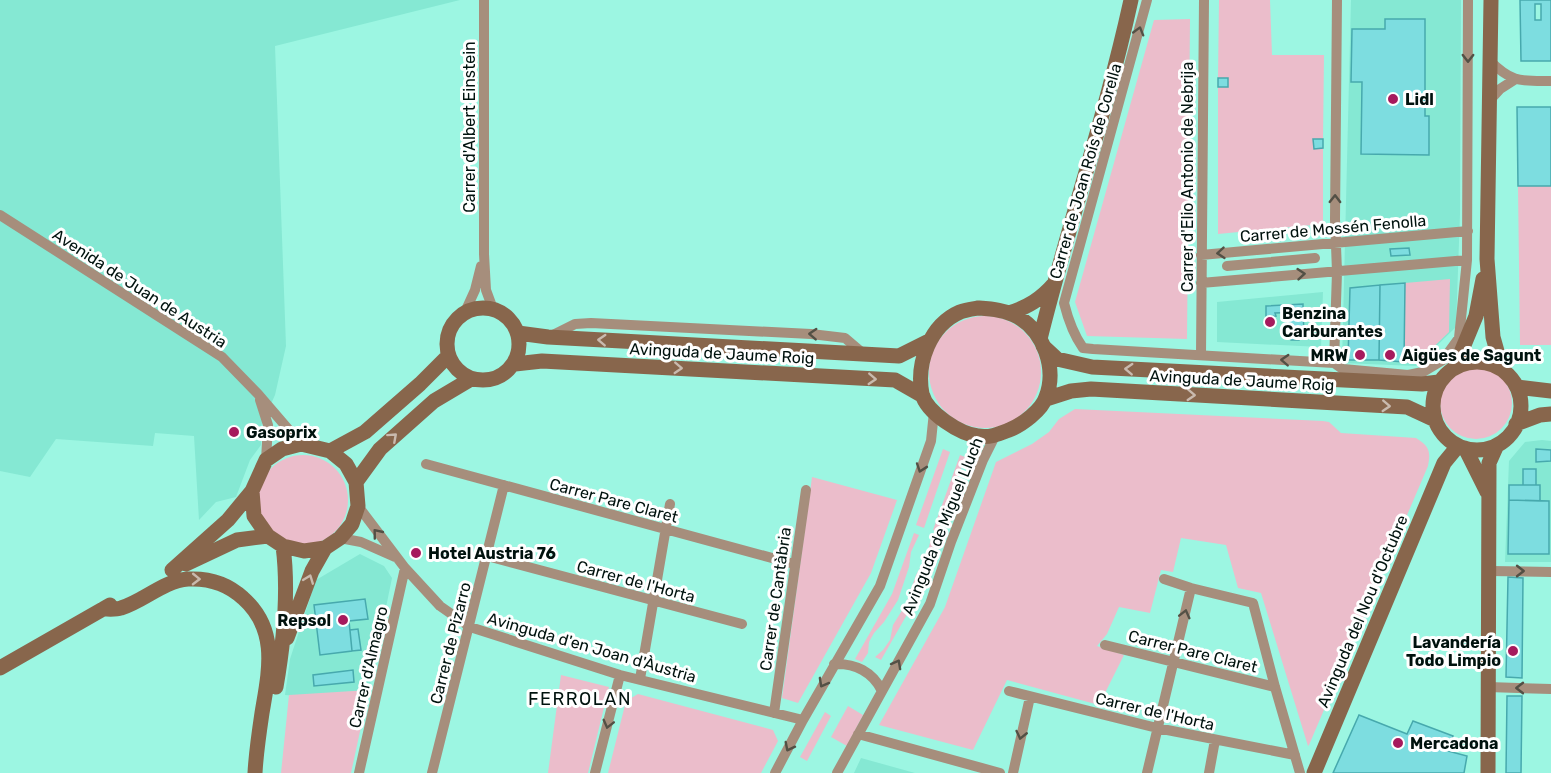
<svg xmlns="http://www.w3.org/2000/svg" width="1551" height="773" font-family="Rubik,sans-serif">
  <rect width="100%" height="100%" fill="#9cf6e2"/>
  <path fill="#85e8d3" d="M0,0H460L275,46L286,346L275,395L261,426V445L250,460L236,497L216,502L199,520L194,436L155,433L153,446L56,439L30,477L0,471Z
    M1351,0H1461L1460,214L1456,327L1416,366L1342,363Z
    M1323,292L1321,347L1217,342V302Z
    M1542,440L1551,441V562H1505L1509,461L1525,442Z
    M360,554L384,566L392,578L369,690L301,696L285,695L290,659L316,580Z
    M861,758L915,773H854Z"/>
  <path fill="#ebbdcb" d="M1219,0H1270L1272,55H1324L1323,139L1313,140L1314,148H1323V224L1218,234V87H1228V78H1218Z
    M1190,19L1187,339L1087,336L1075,302L1154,20Z
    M1518,186H1551V345H1520Z
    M1450,279L1449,332L1416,364L1404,362L1405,283Z
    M929 372a56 56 0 1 1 112 0a56 56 0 1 1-112 0Z
    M1440 403a36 36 0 1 1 72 0a36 36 0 1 1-72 0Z
    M1075,409L1323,421L1329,422L1341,433L1416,438C1429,446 1431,451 1428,466L1309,745L1308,746L1261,593L1238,588L1226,545L1181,538L1173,572L1161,570L1150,613L1119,607L1107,634L1097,646L1124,655L1099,705L1007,680L973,750L879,725L945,607L996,462L1032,444L1049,432L1059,419Z
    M943,449L950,452L924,528L916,525Z
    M258 500a45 45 0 1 1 90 0a45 45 0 1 1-90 0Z
    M960,455L965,457L938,532L933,530Z
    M812,477L897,500L871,573L798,703L782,698Z
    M914,533L919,535L911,552L909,567L898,600L884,622L874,633L869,642L868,653L862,662L855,659L892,594Z
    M931,539L936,540L913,604L881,660L875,657L883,650L890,640L893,625L906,604L916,575L926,558Z
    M561,675L609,687L588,773H548Z
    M369,690L351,773H281L289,695Z
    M638,694L773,730L778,741L761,773H608L626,701Z
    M848,706L863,715L847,746L831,737Z
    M825,712L831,716L807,761L800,757Z"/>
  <path fill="#7ddde0" stroke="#47a9ad" stroke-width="1.5" fill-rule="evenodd" d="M1520,0H1551V61H1521ZM1535,4H1541V20H1535Z
    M1385,19H1425V116H1429V155L1361,154L1362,82H1351L1352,29H1385Z
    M1218,78H1228V87H1218Z
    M1517,107H1551V186H1518Z
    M1313,139H1323V148L1314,149Z
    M1409,248L1410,255L1391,256L1390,249Z
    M1405,283L1404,362L1379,360L1380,285Z
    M1380,285L1379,360H1348L1350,288Z
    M1303,304V312L1275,313L1276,316L1266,317V306Z
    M1303,311L1304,333L1299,340H1291L1287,333V312Z
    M1536,449L1551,450V461L1536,462Z
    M1523,469H1536V485H1523Z
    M1509,485H1540V501L1509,500Z
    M1509,500L1549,501V554H1508Z
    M1508,577L1523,578L1522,678L1506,677Z
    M365,599L368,619L349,621L352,651L320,655L314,605Z
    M358,629L361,650L352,651L350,630Z
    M353,670L354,682L314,686L313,675Z
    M1507,696H1522L1521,773H1506Z
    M1359,715L1407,734L1413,721L1453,736L1448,751L1467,756L1464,773H1333Z"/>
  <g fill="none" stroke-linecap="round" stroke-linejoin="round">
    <path stroke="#a68e7c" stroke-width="10" d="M484,0V254L486,290L493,309
      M1147,0L1064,303C1068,319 1073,334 1083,348L1093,349L1334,363L1358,380
      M1489,60C1512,83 1520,81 1551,81
      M1489,101L1500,89L1514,80
      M0,215L222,357L258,394L301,444
      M1201,255L1468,231
      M1227,266L1315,258
      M1201,283L1467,260
      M465,312L475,290L481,266
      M551,336L575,324L591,323L811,334L845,338L865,355
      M1201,355L1204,0
      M1334,363L1337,272L1335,219L1337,0
      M1343,369L1408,375L1423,372L1443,360L1459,338L1467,260L1468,0
      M260,400L268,425L266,460
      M426,464L794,564
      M358,506L405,568L440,606L470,627L620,675L803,720
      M340,538L361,542L395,557
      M487,556L742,624
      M1490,571L1551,572
      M1164,579L1191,588L1253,603L1275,687L1300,773
      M1105,645L1275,687
      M834,664C855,663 873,672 882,691
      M640,679L670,504
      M1488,687L1551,689
      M1009,691L1157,728L1295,755
      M774,713L806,490
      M858,734L1000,773
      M359,773L405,568
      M432,773L504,485
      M595,773L620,675
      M775,773L803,720L880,586L931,441L934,412
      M837,773L930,604L951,542L983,460L995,436
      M1013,773L1030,697
      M1147,773L1191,588
      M1209,773L1215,740"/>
    <path stroke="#88664c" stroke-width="15" d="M1491,0L1487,259L1493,337L1502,369
      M447 344a36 36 0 1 1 72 0a36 36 0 1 1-72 0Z
      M978,308C991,309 1006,310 1018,317C1044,332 1057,369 1046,397C1042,410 1022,425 1009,430C999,434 990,438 978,436C960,434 927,413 922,394C916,363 930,325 960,312C965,310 972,309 978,308Z
      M1009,313C1028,307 1041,299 1054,284
      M518,333L548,337L899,356L929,341
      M1040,339C1068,226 1106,114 1131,0
      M1043,346L1057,359L1092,367L1422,384L1439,382
      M1433 406a44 44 0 1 1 88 0a44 44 0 1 1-88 0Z
      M515,364L542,361L895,380L923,396
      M1455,367L1476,316L1483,279
      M1517,387L1551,391
      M1046,399L1071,391L1091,389L1407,407L1435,420
      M1516,424L1540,415L1551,414
      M1465,448L1487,492
      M330,451L365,432L420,384L448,356
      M356,482L380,449L434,401L471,379
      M186,564L237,540L268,536
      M172,570L228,520L252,491L266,460L282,449L301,444L330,451L346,464L356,482L358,506L352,524L340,538L325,548L304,551L283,546L268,536L254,516L252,491
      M103,609C108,609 115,610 121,608C144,601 163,581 188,579C208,578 228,584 243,598C279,630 269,671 262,713C259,733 256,753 255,773
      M287,638L312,571L325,548
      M0,668L110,605
      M276,687C284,641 289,592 283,546
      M1314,773L1444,463L1458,446
      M1488,773L1489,463L1497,445"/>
  </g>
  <defs><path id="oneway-chevron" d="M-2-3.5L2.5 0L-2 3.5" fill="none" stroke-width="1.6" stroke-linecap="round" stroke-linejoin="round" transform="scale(1.5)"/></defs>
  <g stroke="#535045">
    <use href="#oneway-chevron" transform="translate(1139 31) rotate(-74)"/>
    <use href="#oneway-chevron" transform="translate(1468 58) rotate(90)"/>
    <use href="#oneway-chevron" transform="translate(1335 199) rotate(-89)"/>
    <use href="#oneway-chevron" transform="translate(1221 253) rotate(175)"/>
    <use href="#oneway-chevron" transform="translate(1301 274) rotate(-5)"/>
    <use href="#oneway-chevron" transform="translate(813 334) rotate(-177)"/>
    <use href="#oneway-chevron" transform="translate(1285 360) rotate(-177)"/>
    <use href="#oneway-chevron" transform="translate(921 468) rotate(109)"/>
    <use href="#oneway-chevron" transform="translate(377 533) rotate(-129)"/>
    <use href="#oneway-chevron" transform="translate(1520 571)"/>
    <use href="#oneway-chevron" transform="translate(1185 614) rotate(-76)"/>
    <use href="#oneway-chevron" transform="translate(897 664) rotate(-61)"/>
    <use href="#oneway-chevron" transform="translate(823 683) rotate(119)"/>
    <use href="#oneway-chevron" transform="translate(1520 688) rotate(-180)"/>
    <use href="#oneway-chevron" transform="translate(608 724) rotate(104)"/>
    <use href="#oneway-chevron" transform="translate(1021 735) rotate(103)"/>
    <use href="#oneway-chevron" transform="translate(789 747) rotate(117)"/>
  </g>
  <g stroke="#c9baae">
    <use href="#oneway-chevron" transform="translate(602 340) rotate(-177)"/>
    <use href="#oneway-chevron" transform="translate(678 368) rotate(3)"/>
    <use href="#oneway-chevron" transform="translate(1129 369) rotate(-177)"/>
    <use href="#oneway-chevron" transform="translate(872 379) rotate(3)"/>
    <use href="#oneway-chevron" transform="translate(1191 395) rotate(3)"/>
    <use href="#oneway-chevron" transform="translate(1386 406) rotate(3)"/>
    <use href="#oneway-chevron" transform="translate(393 437) rotate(-42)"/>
    <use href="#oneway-chevron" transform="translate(196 579) rotate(1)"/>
    <use href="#oneway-chevron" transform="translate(309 579) rotate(-69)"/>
  </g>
  <g fill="#a61a5d" stroke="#fff" stroke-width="2">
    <circle cx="1393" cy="99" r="6"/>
    <circle cx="1270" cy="322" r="6"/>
    <circle cx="1360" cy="355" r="6"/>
    <circle cx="1390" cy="355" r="6"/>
    <circle cx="234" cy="432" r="6"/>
    <circle cx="416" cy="553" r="6"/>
    <circle cx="343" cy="620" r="6"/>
    <circle cx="1513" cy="651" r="6"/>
    <circle cx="1398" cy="743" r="6"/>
  </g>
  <g text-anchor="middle" stroke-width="6" stroke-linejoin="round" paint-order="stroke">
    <g font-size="16" font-weight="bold" fill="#00120e" stroke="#fff" text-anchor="start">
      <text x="1405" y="105">Lidl</text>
      <text x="1282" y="319">Benzina<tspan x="1282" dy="18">Carburantes</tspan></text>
      <text x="1348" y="361" text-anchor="end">MRW</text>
      <text x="1402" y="361">Aigües de Sagunt</text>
      <text x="246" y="438">Gasoprix</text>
      <text x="428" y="559">Hotel Austria 76</text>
      <text x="331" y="626" text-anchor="end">Repsol</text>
      <text x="1501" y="648" text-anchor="end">Lavandería<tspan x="1501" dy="18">Todo Limpio</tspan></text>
      <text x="1410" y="749">Mercadona</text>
    </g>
    <g font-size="16" fill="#00120e" stroke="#fff">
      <text transform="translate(469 127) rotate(-90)" y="6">Carrer d'Albert Einstein</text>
      <text transform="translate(1085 171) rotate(-74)" y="6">Carrer de Joan Roís de Corella</text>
      <text transform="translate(1187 177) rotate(-90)" y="6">Carrer d'Elio Antonio de Nebrija</text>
      <text transform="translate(1333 228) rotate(-5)" y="6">Carrer de Mossén Fenolla</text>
      <text transform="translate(140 288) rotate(33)" y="6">Avenida de Juan de Austria</text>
      <text transform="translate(722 353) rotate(3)" y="6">Avinguda de Jaume Roig</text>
      <text transform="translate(1242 380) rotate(3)" y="6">Avinguda de Jaume Roig</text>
      <text transform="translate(614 500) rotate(15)" y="6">Carrer Pare Claret</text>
      <text transform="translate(942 526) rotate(-68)" y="6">Avinguda de Miguel Lluch</text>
      <text transform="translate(636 581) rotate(15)" y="6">Carrer de l'Horta</text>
      <text transform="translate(775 599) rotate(-82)" y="6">Carrer de Cantàbria</text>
      <text transform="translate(1362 611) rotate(-67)" y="6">Avinguda del Nou d'Octubre</text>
      <text transform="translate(450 643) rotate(-76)" y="6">Carrer de Pizarro</text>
      <text transform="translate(592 647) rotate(16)" y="6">Avinguda d'en Joan d'Àustria</text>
      <text transform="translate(1193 651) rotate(14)" y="6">Carrer Pare Claret</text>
      <text transform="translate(368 667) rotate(-77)" y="6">Carrer d'Almagro</text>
      <text transform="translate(1155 711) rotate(13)" y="6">Carrer de l'Horta</text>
    </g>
    <g font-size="18" letter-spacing="1.5" fill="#00120e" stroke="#fff">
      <text x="580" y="705">FERROLAN</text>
    </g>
  </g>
</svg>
